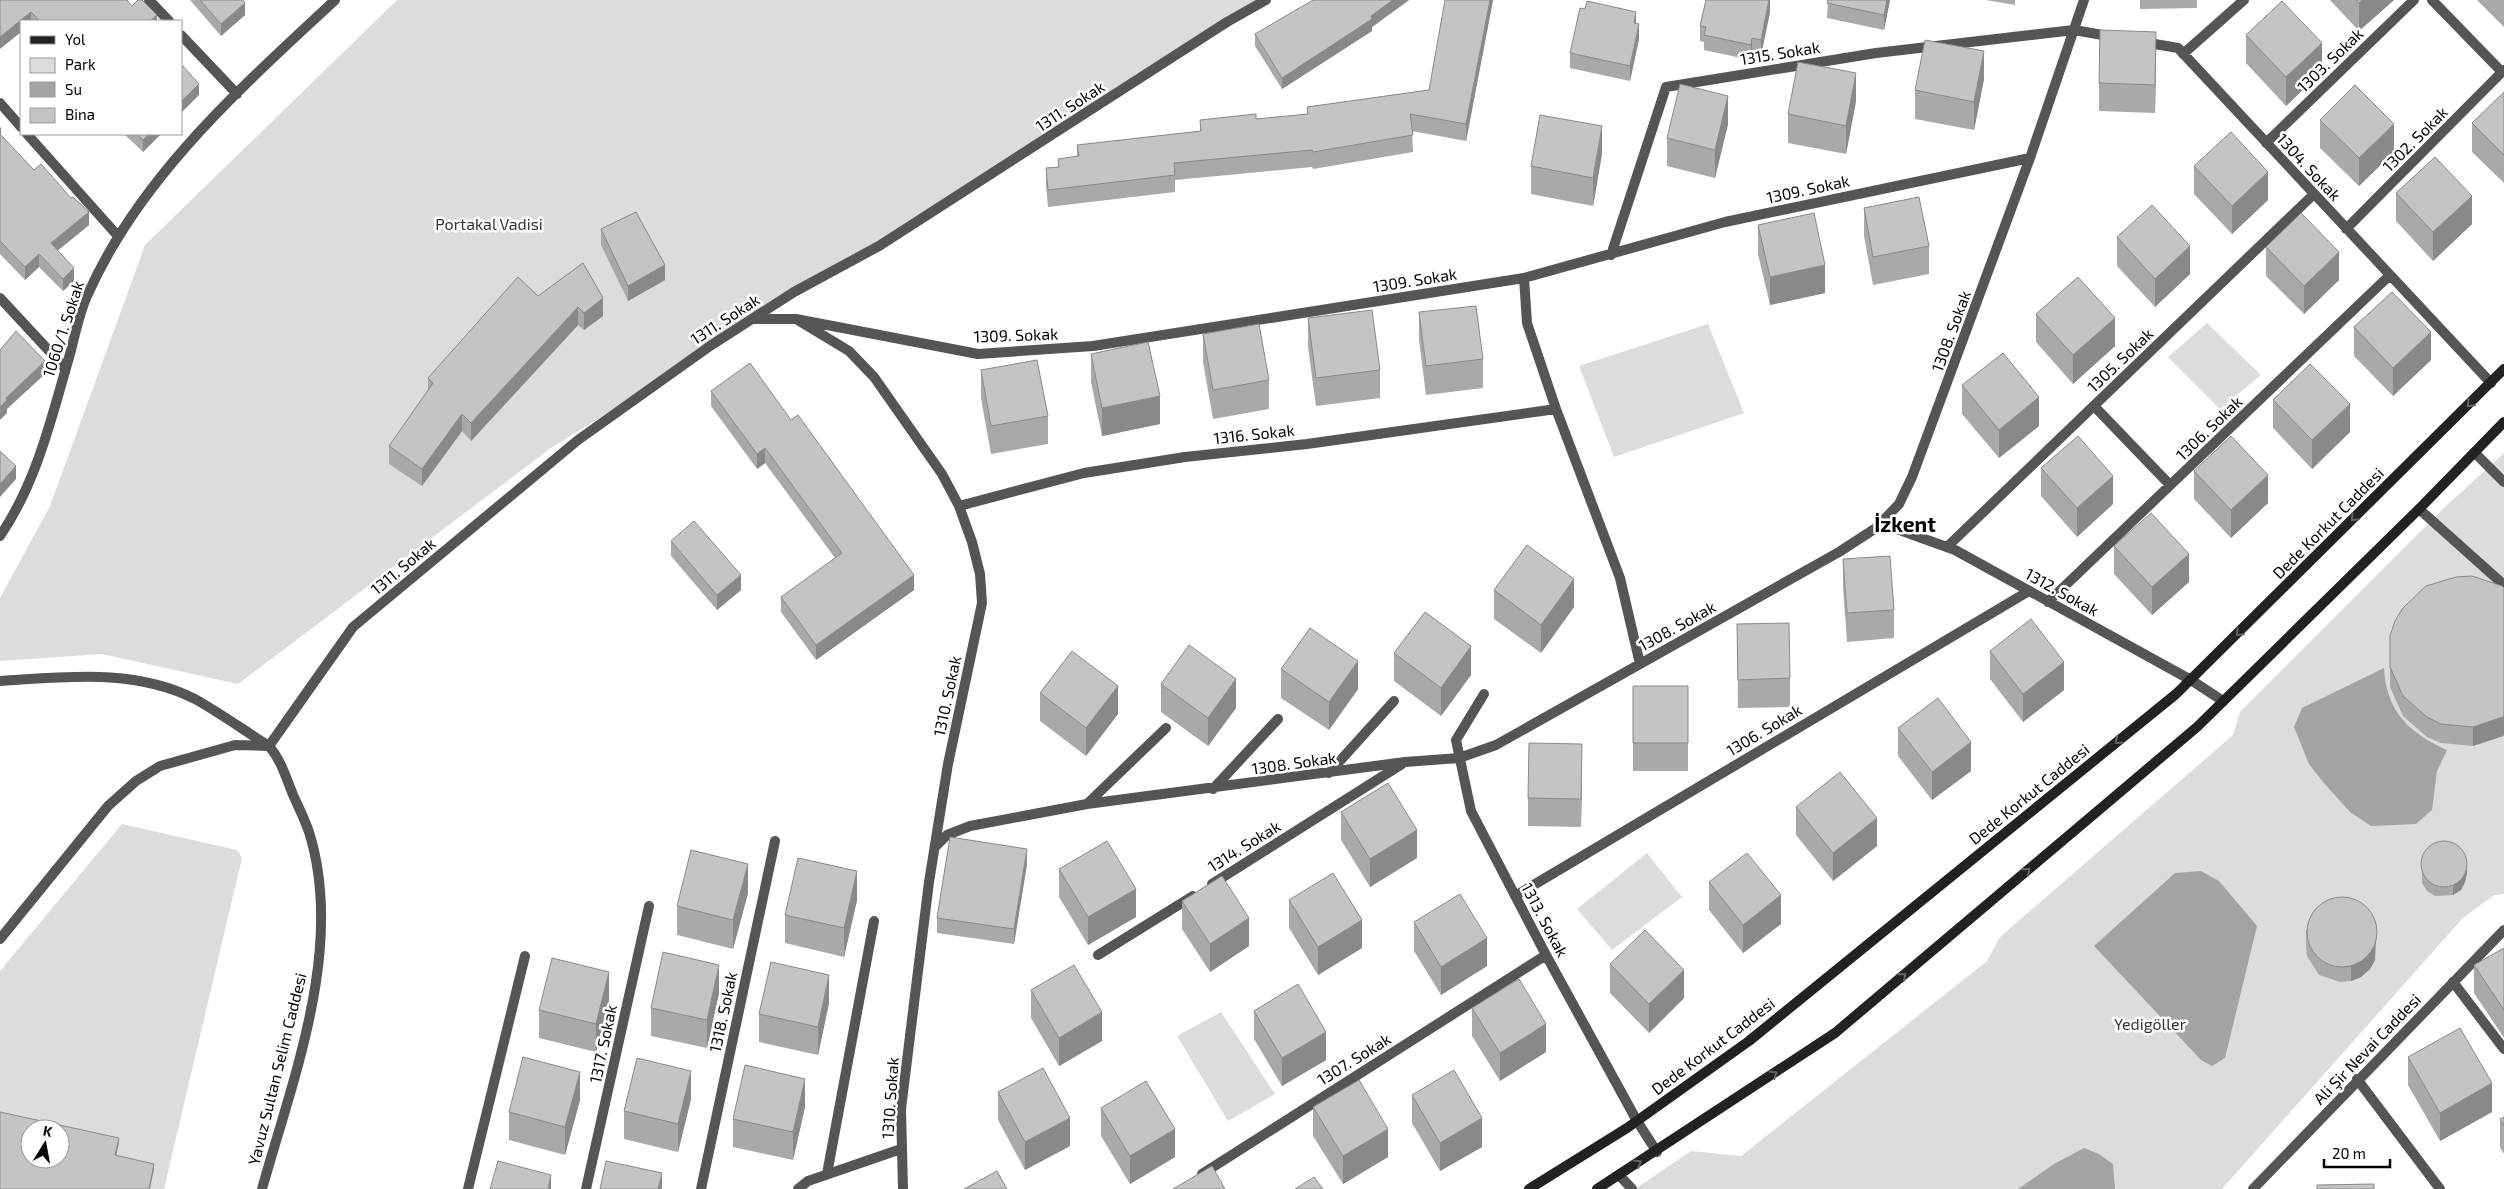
<svg xmlns="http://www.w3.org/2000/svg" width="2504" height="1189" font-family="'Exo 2',sans-serif">
  <rect width="100%" height="100%" fill="#fff"/>
  <path fill="#dcdcdc" fill-rule="evenodd" d="M397,0H1272L551,448L238,684L102,654L0,661V598L50,506L145,245Z
    M2207,323L2261,375L2220,409L2168,357Z
    M1708,324L1744,413L1614,457L1579,366Z
    M2504,453V894L2494,895L2463,918L2222,1189H1635L1691,1151L1741,1156L1987,961L2000,937L2233,735L2240,712L2445,507Z
    M122,824L237,850L242,858L164,1189H0V971ZM30,1129H60V1159H30Z
    M1647,853L1682,897L1612,950L1577,909Z
    M1221,1012L1275,1094L1228,1121L1177,1036Z"/>
  <path fill="#a3a3a3" d="M2384,668C2386,711 2409,733 2447,750L2437,771L2432,810L2416,824L2371,826L2350,812L2323,782L2309,764L2294,727L2302,708Z
    M2201,871L2219,881L2257,926L2225,1058L2212,1066L2201,1060L2094,946L2175,873Z
    M2084,1148L2099,1154L2113,1164L2115,1189H2018L2054,1164Z"/>
  <g fill="none" stroke-linecap="round" stroke-linejoin="round">
    <path stroke="#555" stroke-width="10" d="M149,0L169,21
      M2432,0L2502,72
      M181,35L237,94
      M2143,42L2178,48L2491,383
      M2183,54L2244,0
      M0,103L21,127
      M27,134L117,235
      M2266,143L2414,0
      M2346,229L2504,70
      M1611,255L1666,87L1876,53L2074,30L2114,37
      M1524,278L1527,323L1556,409
      M0,298L65,368
      M753,319H796L849,351L874,377L942,474L959,506L972,542L980,574L982,603L948,764L929,882L901,1109L903,1189
      M796,319L978,354L1093,346L1524,278L1725,222L2030,158
      M2094,406L2170,485
      M2475,453L2504,482
      M959,506L1084,473L1185,457L1307,444L1556,409L1620,578L1640,664
      M2419,509L2504,585
      M1880,523L1955,550L2191,680L2223,701
      M0,536C37,482 52,416 70,354C75,335 79,314 87,296C140,176 241,88 335,0
      M1947,547L2314,194
      M2048,602L2390,275
      M0,681C66,677 134,668 195,699C220,713 245,731 269,746L353,627L578,440L710,346L794,292L879,246L1227,22L1266,0
      M1484,694L1456,740L1471,811L1546,955L1637,1121L1657,1152
      M1329,773L1394,701
      M1213,789L1278,719
      M1087,804L1166,728
      M935,847L947,835L970,826L1087,804L1405,762L1459,758L1496,745L1839,552L1876,528L1899,504L1912,477L2030,158L2084,0
      M1212,884L1402,764
      M1515,896L2029,591
      M1098,955L1193,896
      M2453,982L2504,1049
      M2357,1079L2440,1189
      M827,1174L874,921
      M1202,1174L1546,955
      M1619,1175L1632,1189
      M468,1189L525,956
      M586,1189L649,906
      M701,1189L775,841
      M798,1189L808,1181L901,1149"/>
    <path stroke="#555" stroke-width="10" d="M0,939L108,806L136,781L160,766L235,745L269,746C282,761 286,779 294,797C299,808 305,820 309,832C345,947 293,1078 262,1189
      M2253,1189L2504,930"/>
    <path stroke="#222" stroke-width="10" d="M1529,1189L1627,1128L1749,1041L2176,694L2504,369
      M1597,1189L1835,1033L2197,727L2419,509L2504,422"/>
  </g>
  <path fill="#a9a9a9" d="M0,0L132,6L157,21H21Z
    M190,0H243L245,15L221,36Z
    M1312,0H1409L1372,27V31L1282,89L1255,46V34L1312,1Z
    M1493,0L1466,141L1412,131L1413,152L1313,169L1312,167L1175,180V192L1048,207L1046,185V168L1058,167V159L1077,156V145L1200,131V120L1256,119L1307,114V107L1429,90Z
    M1770,0V12L1761,55L1752,54L1751,60L1704,50V42L1700,41V26Z
    M1828,0H1890L1884,30L1827,18Z
    M1986,0H2015V5Z
    M2140,0H2197V8L2140,9Z
    M2330,0H2394L2359,31Z
    M2477,0H2504V27Z
    M1636,24L1639,39L1630,81L1570,68V53Z
    M2246,35L2322,71L2286,106L2246,63Z
    M2156,60L2155,113L2099,111V83Z
    M1984,79L1974,130L1915,119V90Z
    M2504,92V183L2472,152V123Z
    M1856,101L1846,154L1788,143V114Z
    M2320,120L2394,152L2359,186L2320,148Z
    M1728,124L1715,178L1667,166V138Z
    M0,125L1,135L34,170L89,225L58,250L74,281L63,291L39,267L25,280L0,254Z
    M124,134H161L143,152Z
    M1602,154L1593,206L1531,194V166Z
    M2194,166L2268,200L2232,234L2194,194Z
    M2396,193L2472,224L2433,261L2396,221Z
    M1864,208L1929,246V274L1873,285L1864,236Z
    M1758,225L1825,293L1770,305L1758,254Z
    M601,229L665,280L628,301L601,245Z
    M2117,237L2190,274L2155,307L2117,266Z
    M2266,247L2339,280L2304,314L2266,276Z
    M583,263L603,316L584,330L578,325L471,441L462,431L422,486L389,464V446L428,391V378Z
    M1419,312L1483,359V388L1426,395L1419,340Z
    M2036,314L2115,346L2073,384L2036,342Z
    M1308,318L1380,370V398L1316,406L1308,347Z
    M2354,327L2431,360L2393,396L2354,356Z
    M1203,334L1269,380V409L1213,419L1203,362Z
    M1091,354L1160,424L1102,436L1091,382Z
    M981,370L1048,416V444L991,454L981,398Z
    M1962,385L2039,426L1999,458L1962,414Z
    M711,391L914,590L816,660L781,612V597L835,558L765,463L757,469L711,406Z
    M2273,400L2350,432L2312,469L2273,428Z
    M2041,468L2113,504L2077,537L2041,496Z
    M2194,471L2268,503L2231,538L2194,499Z
    M671,541L741,590L717,610L671,556Z
    M2114,546L2189,582L2152,615L2114,574Z
    M1843,559L1894,610V638L1847,642L1843,587Z
    M2504,588V735L2503,736L2473,746L2441,743L2427,737L2403,716L2390,687V636Z
    M1494,590L1574,607L1541,653L1494,619Z
    M1737,624L1790,678V707L1738,708Z
    M1990,651L2064,690L2023,722L1990,679Z
    M1394,653L1471,675L1441,716L1394,681Z
    M1281,669L1358,689L1329,730L1281,698Z
    M1161,684L1236,708L1208,746L1161,712Z
    M1633,686H1688V771H1633Z
    M1040,693L1118,714L1086,756L1040,721Z
    M1898,728L1971,771L1932,800L1898,756Z
    M1582,772L1581,827L1528,826V798Z
    M1796,807L1877,846L1833,881L1796,835Z
    M1341,812L1417,858L1370,887L1341,840Z
    M2422,855L2467,873L2465,882L2461,890L2453,895L2435,896L2427,891L2422,883Z
    M1027,864L1014,944L937,933V918Z
    M1059,869L1136,917L1088,945L1059,897Z
    M1709,882L1781,924L1743,953L1709,910Z
    M748,893L733,949L677,935V906Z
    M857,900L844,957L785,943V915Z
    M1289,900L1362,948L1318,975L1289,928Z
    M1182,901L1249,946L1210,972L1182,929Z
    M1414,922L1487,966L1441,995L1414,951Z
    M2306,930L2376,937L2375,960L2370,969L2361,977L2351,981L2340,982L2319,975L2307,956L2306,945Z
    M2504,948V1038L2474,993V965Z
    M1610,964L1684,998L1649,1033L1610,993Z
    M1031,990L1102,1041L1059,1066L1031,1018Z
    M719,993L707,1048L651,1036V1008Z
    M609,1000L596,1052L539,1038V1010Z
    M829,1003L818,1055L759,1042V1014Z
    M1472,1008L1546,1052L1500,1081L1472,1036Z
    M1254,1011L1326,1060L1282,1086L1254,1039Z
    M2408,1057L2492,1112L2440,1141L2408,1085Z
    M998,1092L1070,1146L1025,1170L998,1120Z
    M1412,1095L1482,1147L1440,1171L1412,1123Z
    M691,1099L678,1152L624,1139V1111Z
    M580,1100L565,1155L509,1140V1112Z
    M805,1107L793,1160L733,1147V1119Z
    M1313,1107L1388,1157L1343,1184L1313,1136Z
    M1101,1108L1175,1157L1130,1184L1101,1136Z
    M2504,1117V1154L2500,1147V1119Z"/>
  <path fill="#898989" d="M1393,0H1409L1372,27V31L1282,89V78L1371,16Z
    M1490,0H1493L1466,141V124Z
    M1769,0H1770V12L1761,55V40Z
    M1887,0H1890L1884,30V15Z
    M2363,0H2394L2359,31V3Z
    M245,3V15L221,36V24Z
    M31,12V21H21V32L0,49V37Z
    M1636,12V28L1634,23Z
    M157,15V21H150Z
    M1639,24V39L1630,81V66Z
    M2156,32V60L2155,113V85Z
    M1752,38V54L1751,60V45Z
    M2322,43V71L2286,106V77Z
    M1984,51V79L1974,130V102Z
    M1856,73V101L1846,154V126Z
    M199,84V95L181,113V102Z
    M1728,96V124L1715,178V150Z
    M2394,124V152L2359,186V158Z
    M1602,126V154L1593,206V178Z
    M1,127V139L0,140V128Z
    M149,134H161L143,152V140Z
    M2268,172V200L2232,234V206Z
    M2472,196V224L2433,261V232Z
    M89,212V225L51,256V243Z
    M2190,246V274L2155,307V279Z
    M2339,252V280L2304,314V286Z
    M39,254V267L25,280V267Z
    M665,265V280L628,301V286Z
    M1825,265V293L1770,305V277Z
    M74,268V281L63,291V279Z
    M603,298V316L584,330V313Z
    M578,307V325L471,441V423Z
    M2115,318V346L2073,384V355Z
    M2431,332V360L2393,396V368Z
    M45,361V374L7,409V413L0,420V407L6,398Z
    M1160,396V424L1102,436V408Z
    M2039,397V426L1999,458V430Z
    M2350,404V432L2312,469V440Z
    M462,414V431L422,486V469Z
    M765,448V463L757,469V454Z
    M16,466V479L0,497V484Z
    M2268,475V503L2231,538V510Z
    M2113,476V504L2077,537V508Z
    M2189,554V582L2152,615V587Z
    M741,575V590L717,610V595Z
    M914,575V590L816,660V645Z
    M1574,579V607L1541,653V625Z
    M1471,646V675L1441,716V688Z
    M1358,661V689L1329,730V702Z
    M2064,662V690L2023,722V694Z
    M1236,679V708L1208,746V718Z
    M1118,686V714L1086,756V728Z
    M2504,715V735L2503,736L2473,746V727Z
    M1971,742V771L1932,800V772Z
    M1582,744V772L1581,827V799Z
    M1877,818V846L1833,881V853Z
    M1417,830V858L1370,887V859Z
    M1027,849V864L1014,944V929Z
    M2467,863V873L2465,882L2461,890L2453,895V885Z
    M748,864V893L733,949V920Z
    M857,871V900L844,957V928Z
    M1136,889V917L1088,945V917Z
    M1781,895V924L1743,953V925Z
    M1249,918V946L1210,972V944Z
    M1362,920V948L1318,975V947Z
    M2376,922L2375,960L2370,969L2361,977L2351,981V966Z
    M1487,938V966L1441,995V967Z
    M719,965V993L707,1048V1020Z
    M1684,970V998L1649,1033V1004Z
    M609,972V1000L596,1052V1024Z
    M829,975V1003L818,1055V1027Z
    M1102,1012V1041L1059,1066V1038Z
    M1546,1024V1052L1500,1081V1053Z
    M1326,1032V1060L1282,1086V1058Z
    M691,1071V1099L678,1152V1124Z
    M580,1072V1100L565,1155V1127Z
    M805,1079V1107L793,1160V1132Z
    M2492,1083V1112L2440,1141V1113Z
    M1070,1118V1146L1025,1170V1142Z
    M1482,1118V1147L1440,1171V1143Z
    M1175,1129V1157L1130,1184V1156Z
    M1388,1129V1157L1343,1184V1156Z
    M119,1138V1143L115,1161V1155Z
    M154,1164V1169L150,1189H149Z
    M662,1173V1189H658Z
    M551,1175V1189H548Z"/>
  <path fill="#c4c4c4" stroke="#898989" fill-rule="evenodd" d="M0,0H127L132,6L138,0H142L157,15L150,21H40L31,12L0,37Z
    M200,0H243L245,3L221,24Z
    M1313,0H1393L1371,16L1372,19L1282,78L1255,34Z
    M1445,0H1490L1466,124L1410,114L1413,135L1313,152L1312,150L1174,163L1175,175L1048,190L1046,168L1059,167L1058,159L1079,156L1077,145L1201,131L1200,120L1256,114V119L1308,114L1307,107L1429,90Z
    M1706,0H1769L1761,40L1752,38L1751,45L1704,35L1706,27L1700,26Z
    M1828,0H1887L1884,15L1827,3Z
    M2356,0H2363L2359,3Z
    M1587,1L1636,12L1634,23L1639,24L1630,66L1570,53L1580,8L1585,9Z
    M2282,1L2322,43L2286,77L2246,35Z
    M2100,30L2156,32L2155,85L2099,83Z
    M1925,40L1984,51L1974,102L1915,90Z
    M1798,62L1856,73L1846,126L1788,114Z
    M181,64L199,84L181,102Z
    M1680,84L1728,96L1715,150L1667,138Z
    M2355,85L2394,124L2359,158L2320,120Z
    M2504,92V155L2472,123Z
    M1540,115L1602,126L1593,178L1531,166Z
    M2231,132L2268,172L2232,206L2194,166Z
    M0,134L34,170L41,164L71,198L73,197L89,212L51,243L74,268L63,279L39,254L25,267L0,241Z
    M137,134H149L143,140Z
    M2435,157L2472,196L2433,232L2396,193Z
    M1919,197L1929,246L1873,257L1864,208Z
    M2152,205L2190,246L2155,279L2117,237Z
    M636,212L665,265L628,286L601,229Z
    M1814,213L1825,265L1770,277L1758,225Z
    M2301,213L2339,252L2304,286L2266,247Z
    M583,263L603,298L584,313L578,307L471,423L462,414L422,469L389,446L433,383L428,378L518,277L538,296Z
    M2078,277L2115,318L2073,355L2036,314Z
    M2392,292L2431,332L2393,368L2354,327Z
    M1476,306L1483,359L1426,366L1419,312Z
    M1372,310L1380,370L1316,378L1308,318Z
    M1259,324L1269,380L1213,390L1203,334Z
    M16,331L45,361L6,398L7,400L0,407V350Z
    M1148,342L1160,396L1102,408L1091,354Z
    M2003,353L2039,397L1999,430L1962,385Z
    M1037,360L1048,416L991,426L981,370Z
    M750,363L791,420L798,415L914,575L816,645L781,597L842,553L765,448L757,454L711,391Z
    M2310,364L2350,404L2312,440L2273,400Z
    M2078,436L2113,476L2077,508L2041,468Z
    M2231,436L2268,475L2231,510L2194,471Z
    M0,451L16,466L0,484Z
    M2151,513L2189,554L2152,587L2114,546Z
    M694,521L741,575L717,595L671,541Z
    M1527,545L1574,579L1541,625L1494,590Z
    M1890,556L1894,610L1847,613L1843,559Z
    M2472,576L2502,586L2504,588V715L2503,717L2473,727L2441,724L2427,717L2403,696L2390,667V636L2395,621L2403,608L2426,586L2456,577Z
    M1425,612L1471,646L1441,688L1394,653Z
    M2031,619L2064,662L2023,694L1990,651Z
    M1789,623L1790,678L1738,680L1737,624Z
    M1310,628L1358,661L1329,702L1281,669Z
    M1189,645L1236,679L1208,718L1161,684Z
    M1072,651L1118,686L1086,728L1040,693Z
    M1633,686H1688V743H1633Z
    M1938,698L1971,742L1932,772L1898,728Z
    M1529,743L1582,744L1581,799L1528,798Z
    M1840,772L1877,818L1833,853L1796,807Z
    M1388,783L1417,830L1370,859L1341,812Z
    M950,837L1027,849L1014,929L937,918Z
    M1107,841L1136,889L1088,917L1059,869Z
    M2421 864a23 23 0 1 1 46 0a23 23 0 1 1-46 0Z
    M691,850L748,864L733,920L677,906Z
    M1747,853L1781,895L1743,925L1709,882Z
    M798,858L857,871L844,928L785,915Z
    M1333,873L1362,920L1318,947L1289,900Z
    M1222,876L1249,918L1210,944L1182,901Z
    M1460,894L1487,938L1441,967L1414,922Z
    M2307 932a35 35 0 1 1 70 0a35 35 0 1 1-70 0Z
    M1645,930L1684,970L1649,1004L1610,964Z
    M2504,948V1010L2474,965Z
    M663,952L719,965L707,1020L651,1008Z
    M552,958L609,972L596,1024L539,1010Z
    M771,962L829,975L818,1027L759,1014Z
    M1074,965L1102,1012L1059,1038L1031,990Z
    M1519,979L1546,1024L1500,1053L1472,1008Z
    M1298,984L1326,1032L1282,1058L1254,1011Z
    M2460,1028L2492,1083L2440,1113L2408,1057Z
    M523,1057L580,1072L565,1127L509,1112Z
    M637,1058L691,1071L678,1124L624,1111Z
    M745,1065L805,1079L793,1132L733,1119Z
    M1043,1068L1070,1118L1025,1142L998,1092Z
    M1454,1070L1482,1118L1440,1143L1412,1095Z
    M1359,1080L1388,1129L1343,1156L1313,1107Z
    M1146,1081L1175,1129L1130,1156L1101,1108Z
    M0,1112L119,1138L115,1155L154,1164L149,1189H0ZM30,1129H60V1159H30Z
    M2504,1117V1126L2500,1119Z
    M498,1161L551,1175L548,1189H490Z
    M606,1161L662,1173L658,1189H600Z
    M1212,1166L1225,1189H1173Z
    M997,1171L1007,1189H964Z
    M1314,1177L1323,1189H1295Z
    M2374,1184V1189H2317V1185Z"/>
  <defs><path id="oneway-chevron" d="M-2-3.5L2.5 0L-2 3.5" fill="none" stroke-width="1.6" stroke-linecap="round" stroke-linejoin="round" transform="scale(1.25)"/></defs>
  <g stroke="#646464">
    <use href="#oneway-chevron" transform="translate(2470 404) rotate(135)"/>
    <use href="#oneway-chevron" transform="translate(2354 518) rotate(135)"/>
    <use href="#oneway-chevron" transform="translate(2239 633) rotate(135)"/>
    <use href="#oneway-chevron" transform="translate(2118 741) rotate(141)"/>
    <use href="#oneway-chevron" transform="translate(2027 871) rotate(-40)"/>
    <use href="#oneway-chevron" transform="translate(1903 976) rotate(-40)"/>
    <use href="#oneway-chevron" transform="translate(1774 1074) rotate(-34)"/>
    <use href="#oneway-chevron" transform="translate(1638 1163) rotate(-32)"/>
  </g>
  <g text-anchor="middle" stroke-width="5" stroke-linejoin="round" paint-order="stroke">
    <g font-size="16" fill="#000" stroke="#fff">
      <text transform="translate(1780 53) rotate(-9)" y="6">1315. Sokak</text>
      <text transform="translate(2330 60) rotate(-44)" y="6">1303. Sokak</text>
      <text transform="translate(1070 106) rotate(-33)" y="6">1311. Sokak</text>
      <text transform="translate(2415 139) rotate(-45)" y="6">1302. Sokak</text>
      <text transform="translate(2309 167) rotate(47)" y="6">1304. Sokak</text>
      <text transform="translate(1808 189) rotate(-12)" y="6">1309. Sokak</text>
      <text transform="translate(1415 280) rotate(-9)" y="6">1309. Sokak</text>
      <text transform="translate(725 319) rotate(-33)" y="6">1311. Sokak</text>
      <text transform="translate(63 329) rotate(-72)" y="6">1060/1. Sokak</text>
      <text transform="translate(1951 331) rotate(-70)" y="6">1308. Sokak</text>
      <text transform="translate(1016 335) rotate(-2)" y="6">1309. Sokak</text>
      <text transform="translate(2120 360) rotate(-44)" y="6">1305. Sokak</text>
      <text transform="translate(2209 428) rotate(-44)" y="6">1306. Sokak</text>
      <text transform="translate(1254 434) rotate(-6)" y="6">1316. Sokak</text>
      <text transform="translate(2328 523) rotate(-45)" y="6">Dede Korkut Caddesi</text>
      <text transform="translate(403 566) rotate(-40)" y="6">1311. Sokak</text>
      <text transform="translate(2062 592) rotate(29)" y="6">1312. Sokak</text>
      <text transform="translate(1677 626) rotate(-29)" y="6">1308. Sokak</text>
      <text transform="translate(947 696) rotate(-78)" y="6">1310. Sokak</text>
      <text transform="translate(1764 730) rotate(-31)" y="6">1306. Sokak</text>
      <text transform="translate(1294 763) rotate(-8)" y="6">1308. Sokak</text>
      <text transform="translate(2029 794) rotate(-39)" y="6">Dede Korkut Caddesi</text>
      <text transform="translate(1244 846) rotate(-32)" y="6">1314. Sokak</text>
      <text transform="translate(1545 920) rotate(62)" y="6">1313. Sokak</text>
      <text transform="translate(723 1012) rotate(-78)" y="6">1318. Sokak</text>
      <text transform="translate(603 1044) rotate(-78)" y="6">1317. Sokak</text>
      <text transform="translate(1713 1046) rotate(-37)" y="6">Dede Korkut Caddesi</text>
      <text transform="translate(2367 1049) rotate(-46)" y="6">Ali Şir Nevai Caddesi</text>
      <text transform="translate(1354 1059) rotate(-32)" y="6">1307. Sokak</text>
      <text transform="translate(277 1069) rotate(-76)" y="6">Yavuz Sultan Selim Caddesi</text>
      <text transform="translate(890 1098) rotate(-86)" y="6">1310. Sokak</text>
    </g>
    <g font-size="16" fill="#333" stroke="#fff">
      <text x="489" y="230">Portakal Vadisi</text>
      <text x="2150" y="1030">Yedigöller</text>
    </g>
    <g font-size="21" font-weight="bold" fill="#000" stroke="#fff">
      <text x="1905" y="532">İzkent</text>
    </g>
  </g>
  <rect x="20" y="20" width="162" height="115" fill="#ffffff" stroke="#999999"/>
  <rect x="30" y="36" width="25" height="8" fill="#222222" stroke="#999999"/>
  <text x="65" y="45" font-size="15" fill="#000000">Yol</text>
  <rect x="30" y="58" width="25" height="15" fill="#dcdcdc" stroke="#999999"/>
  <text x="65" y="70" font-size="15" fill="#000000">Park</text>
  <rect x="30" y="82" width="25" height="15" fill="#a3a3a3" stroke="#999999"/>
  <text x="65" y="95" font-size="15" fill="#000000">Su</text>
  <rect x="30" y="108" width="25" height="15" fill="#c4c4c4" stroke="#999999"/>
  <text x="65" y="120" font-size="15" fill="#000000">Bina</text>
  <g transform="translate(45 1144) rotate(11)"><circle r="24" fill="#ffffff" stroke="#999999"/>
  <path d="M0-4L9 19L0 12L-9 19Z" fill="#000000"/>
  <text y="-8" font-size="14" font-weight="bold" text-anchor="middle" fill="#000000">K</text>
  </g>
  <path d="M2324 1159v8h66v-8" fill="none" stroke="#000000" stroke-width="2.5"/>
  <text x="2332" y="1159" font-size="15" fill="#000000" stroke="#ffffff" stroke-width="4" paint-order="stroke">20 m</text>
</svg>
